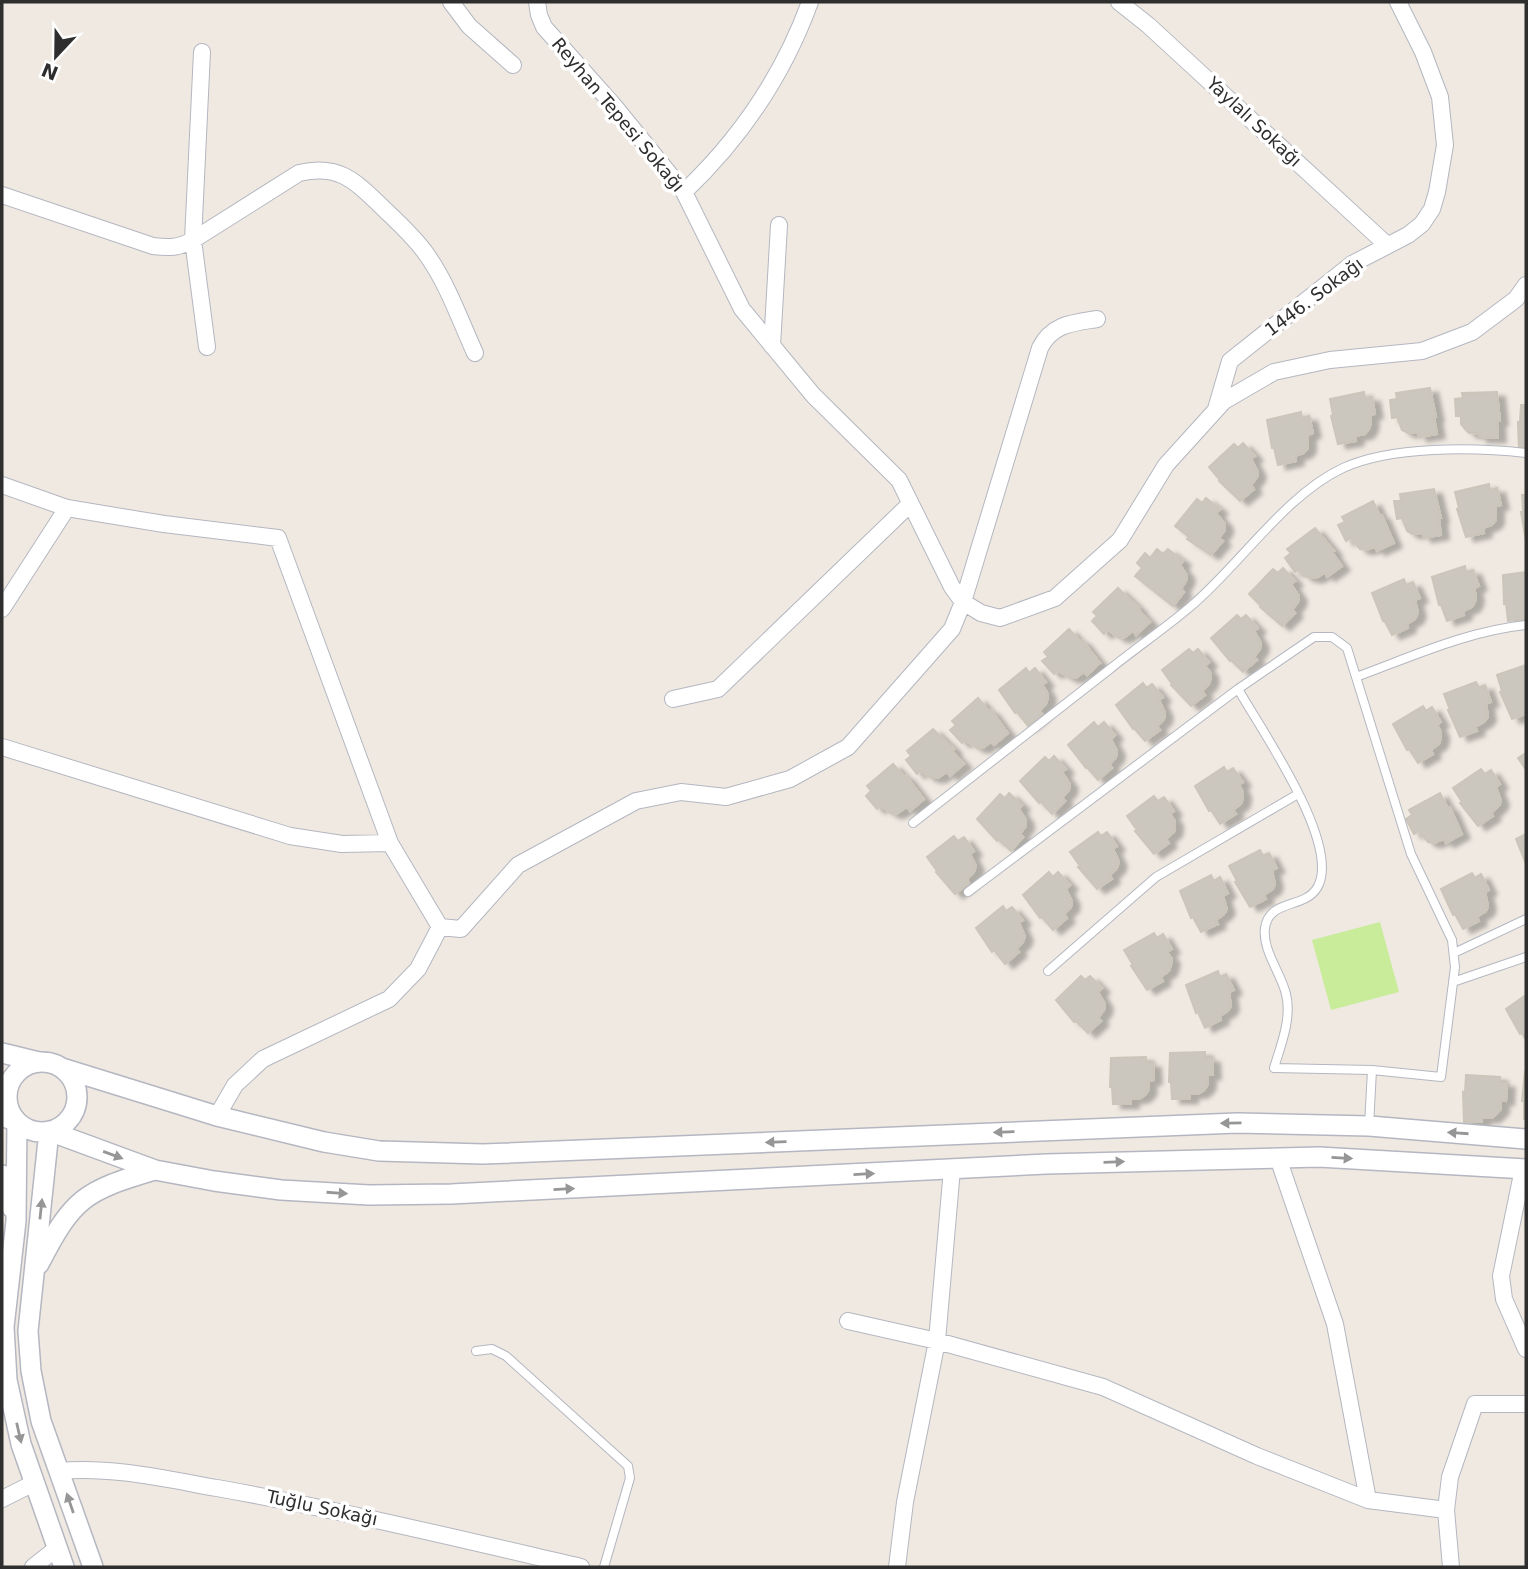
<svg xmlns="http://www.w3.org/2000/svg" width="1528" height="1569" font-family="'DejaVu Sans',sans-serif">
  <defs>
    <filter id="shadow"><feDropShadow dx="8" dy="4.5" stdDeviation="2" flood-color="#0004"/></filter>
  </defs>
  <rect width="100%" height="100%" fill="#efe9e1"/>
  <path fill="#c9ec9a" d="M1380,922L1399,992L1331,1010L1312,940Z"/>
  <path fill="#cbc7bf" stroke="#cbc5ba" stroke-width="2" filter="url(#shadow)" d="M1430,388L1436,417H1434L1437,434L1419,437L1418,432L1408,433L1402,430L1397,417L1392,418L1390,400L1397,399L1396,393Z
    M1364,392L1365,398L1372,397L1375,414L1370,415L1371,423L1369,429L1365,434L1355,436L1356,441L1338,444L1331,416L1333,415L1330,399Z
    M1497,392L1500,421H1497L1498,438H1479V434L1469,433L1465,429L1461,424V416H1456L1455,399L1463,398L1462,393Z
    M1521,405H1526V452L1519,451L1518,422H1520Z
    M1301,412L1302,418L1309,416L1313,433L1308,435V448L1304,453L1295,456L1296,461L1278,465L1274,448H1272L1267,420Z
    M1243,443L1255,456L1251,459L1258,472L1257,477L1251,485L1254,489L1240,501L1219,481L1220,480L1209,467L1234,444L1238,448Z
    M1489,484L1490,490L1497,488L1501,505L1496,506V520L1492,525L1483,528L1484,533L1466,537L1457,509L1459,508L1455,492Z
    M1434,489L1441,518H1439L1441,535L1423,538V533L1412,534L1407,531L1402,518L1397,519L1394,501H1401L1400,494Z
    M1522,495H1526V541L1521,512H1523Z
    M1206,498L1220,509L1216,513L1225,524V530L1219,538L1223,541L1211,555L1187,539L1189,537L1175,526L1197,499L1202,503Z
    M1373,501L1380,516L1382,515L1394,543L1377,551L1375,547L1366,550L1360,549L1351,538L1346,541L1338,525L1345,522L1342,517Z
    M1315,528L1334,551L1332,552L1342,566L1327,577L1325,573L1316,578H1310L1304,576L1299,569L1295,572L1285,558L1291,553L1287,549Z
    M1157,549L1163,554L1168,549L1183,561L1180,565L1187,575L1186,581L1181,589L1184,592L1173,606L1135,576L1142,568L1137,563L1145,553L1150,558Z
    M1465,566L1466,572L1473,570L1479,586L1474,588L1476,596L1475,602L1472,607L1463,611L1464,615L1447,621L1441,605H1439L1432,577Z
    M1283,568L1295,581L1291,584L1299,596L1298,602L1292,610L1295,613L1282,626L1260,607L1261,606L1249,594L1273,569L1278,573Z
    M1526,572V619L1508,621L1506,604H1504L1503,575Z
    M1404,579L1406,585L1413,582L1420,598L1415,600L1418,613L1415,619L1407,624L1408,628L1392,635L1384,620L1383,621L1372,593Z
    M1118,588L1139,608L1138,609L1150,622L1136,635L1133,631L1125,637L1119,638L1108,630L1104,634L1092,621L1097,616L1093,612Z
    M1237,615L1241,619L1246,615L1258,628L1254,631L1261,643L1260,649L1254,657L1257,660L1243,672L1231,660L1230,661L1211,638Z
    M1069,629L1080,641L1082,640L1100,663L1087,675L1084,672L1076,678H1070L1058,671L1054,674L1042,661L1048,657L1044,652Z
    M1189,649L1193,653L1198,649L1209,662L1205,666L1210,672L1211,678L1209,684L1202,691L1205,695L1191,706L1171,685L1172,684L1162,670Z
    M1526,665V714L1512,719L1500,692L1502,691L1497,675Z
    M1026,668L1029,673L1035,668L1046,682L1042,685L1047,692L1048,698L1046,704L1039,711L1042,714L1028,726L1017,712L1015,713L999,690Z
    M1476,682L1479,688L1485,685L1491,702L1486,703L1488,717L1484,722L1475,727L1477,731L1460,737L1448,710H1450L1444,694Z
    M1143,683L1147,688L1152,684L1163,697L1159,700L1165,713L1164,719L1157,726L1160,730L1145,741L1134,728L1133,729L1116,705Z
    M978,698L989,711L991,710L1008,733L994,745L991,742L983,748H977L965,740L962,743L950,730L956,725L952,721Z
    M1423,706L1426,711L1432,707L1441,722L1437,725L1441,732V738L1439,744L1431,750L1433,754L1418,763L1409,749L1407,750L1393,724Z
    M1094,722L1098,727L1104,722L1115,735L1111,739L1117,751L1116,757L1109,765L1112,768L1098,780L1087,767L1086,768L1068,745Z
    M933,729L954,749L952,751L964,764L950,776L947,772L938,778H932L927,776L921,770L917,774L906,760L911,756L907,751Z
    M1526,753V770L1518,758Z
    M1054,756L1066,769L1062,772L1070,784L1069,790L1062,798L1065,801L1052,814L1040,801L1039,803L1020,781L1045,757L1049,761Z
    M893,764L905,777L906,776L924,799L910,811L907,807L898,813L892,814L881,806L877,809L866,796L871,791L867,786Z
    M1224,767L1227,772L1233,768L1243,782L1239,785L1243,792V798L1241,804L1233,810L1236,814L1220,824L1211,810L1209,811L1195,786Z
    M1481,769L1485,774L1491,770L1500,784L1496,787L1501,801L1499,806L1491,813L1493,816L1478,826L1460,803L1462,802L1453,788Z
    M1009,793L1022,805L1019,809L1026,820V826L1020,834L1023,837L1011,851L998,839L997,841L977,819L1000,794L1005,798Z
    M1440,793L1448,808L1450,807L1462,834L1446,843L1444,839L1434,843L1428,842L1419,831L1414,834L1406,819L1412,815L1409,810Z
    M1154,796L1158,801L1164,797L1174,811L1170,814L1175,821V827L1174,832L1166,839L1169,843L1154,854L1135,831L1137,830L1127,816Z
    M1098,832L1101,836L1107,832L1117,846L1113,849L1119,862L1117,868L1110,875L1112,879L1097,889L1078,867L1080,866L1070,852Z
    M1526,834V864L1516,839Z
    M954,836L958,841L964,837L974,851L970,854L976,866L974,872L967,879L969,883L955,894L936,872L937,871L927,857Z
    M1260,850L1263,856L1269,853L1277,868L1272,870L1275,884L1273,889L1264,895L1266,899L1250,907L1235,882L1237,881L1229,866Z
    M1049,872L1053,877L1058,872L1070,885L1066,889L1072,901L1071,907L1064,914L1067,918L1053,930L1042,917L1040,918L1023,895Z
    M1472,873L1475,878L1481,874L1489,890L1485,892L1488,906L1486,911L1477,917L1479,921L1463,929L1455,914L1453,915L1441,889Z
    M1211,875L1214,881L1220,877L1228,893L1223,896L1227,909L1224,914L1216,920L1218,924L1201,932L1193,917L1191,918L1180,891Z
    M1003,906L1006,911L1012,907L1023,920L1019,923L1025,936L1023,942L1016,949L1019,952L1005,964L994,950L992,952L976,928Z
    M1154,933L1157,938L1163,934L1172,949L1167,952L1172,959L1171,965L1169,971L1161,977L1163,981L1147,990L1131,966L1133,965L1124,950Z
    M1218,971L1220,977L1226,974L1234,990L1229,992L1231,1006L1228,1011L1220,1016L1221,1020L1205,1028L1198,1012L1196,1013L1186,985Z
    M1081,976L1085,980L1090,976L1102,988L1098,992L1105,1004L1104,1010L1098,1018L1101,1021L1088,1033L1076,1021L1074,1022L1056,1000Z
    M1526,995V1040L1522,1033L1520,1034L1506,1009Z
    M1205,1052V1058H1212L1213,1075H1208V1084L1205,1089L1200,1093L1190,1094V1099H1172L1171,1082H1169L1170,1053Z
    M1146,1057V1063H1153L1154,1080L1148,1081L1149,1089L1146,1094L1141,1098L1131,1099V1104H1113L1112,1087H1110L1111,1058Z
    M1525,1072H1526V1119H1524V1101H1522Z
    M1466,1075L1500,1077V1083H1507L1506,1101L1501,1100V1109L1492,1118H1482V1122H1464L1463,1092L1465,1093Z"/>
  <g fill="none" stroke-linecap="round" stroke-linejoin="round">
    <defs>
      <path id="service" d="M1356,677C1411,657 1467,631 1526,625
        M913,823C979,772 1044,720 1110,669C1136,648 1164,629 1190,607C1239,566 1285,495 1343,468C1391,446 1474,447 1526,453
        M968,892L1238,689L1314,637H1332L1347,648L1411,854L1452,940L1455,967L1441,1077L1372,1070L1274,1068C1281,1045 1292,1018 1286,994C1281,973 1262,950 1265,928C1269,899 1304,909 1317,888C1343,846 1260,728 1238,689
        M1454,953L1526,919
        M1048,971L1156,877L1298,794
        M1453,982L1526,957
        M1369,1126L1372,1070
        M476,1351L492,1349L506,1356L628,1466L630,1478L604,1567"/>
      <path id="minor" d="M451,2L469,26L513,65
        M537,2L539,15L544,27L615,107L684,192L742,309L813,395L899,480L952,587L963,602L981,613L1000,618L1055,598L1120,540L1166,465L1224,401L1274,372L1330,360L1422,351L1472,332L1516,299L1526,285
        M1119,2L1148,25L1387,245
        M202,52L193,240L207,347
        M684,192C742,137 783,76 810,2
        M2,195L153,246C169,248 179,248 193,240L299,173C337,164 353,179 379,204C396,221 414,236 427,255C448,285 460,320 475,353
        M772,346L779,225
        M1216,409L1230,361L1352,264L1408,235L1422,224L1432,209L1437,192L1445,145L1440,97L1423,52L1398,2
        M2,485L67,508L164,524L278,538L390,843L440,927
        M2,609L67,508
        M673,699L718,689L910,504
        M2,747L290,836L342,844L390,843
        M217,1116L235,1085L263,1059L389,999L418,969L440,927L461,929L518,865L636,801L681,792L726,797L790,779L848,747L952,629L963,602L1040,348C1052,324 1072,323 1097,319
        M1278,1158L1335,1324L1368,1500
        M1523,1169L1501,1276L1504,1299L1526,1349
        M848,1321L937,1341L1103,1387L1257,1456L1368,1500L1446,1510
        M59,1471C111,1466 166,1479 217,1488C340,1510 460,1539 581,1567
        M2,1499L34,1483
        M33,1567L57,1548
        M897,1567L905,1502L937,1341L952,1169
        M1451,1567L1446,1510L1450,1477L1475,1404H1526"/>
      <path id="tertiary" d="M2,1053L39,1062
        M7 1097a35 35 0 1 1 70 0a35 35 0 1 1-70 0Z
        M62,1068L217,1116L324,1142L379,1151L483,1154L1237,1123L1369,1126L1526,1139
        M2,1116L17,1122L16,1221L4,1327L7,1380L21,1444L64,1567
        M2,1175L12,1208
        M39,1264C73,1198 84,1191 155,1170
        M93,1567L41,1421L31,1371L28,1331L49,1131L155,1170L214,1181L281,1190L369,1195L451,1194L1046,1164L1319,1157L1526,1169"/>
    </defs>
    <use href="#service" stroke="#b4b7c1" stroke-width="10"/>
    <use href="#minor" stroke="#b4b7c1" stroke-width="18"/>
    <use href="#tertiary" stroke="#b4b7c1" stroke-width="22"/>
    <use href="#service" stroke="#fff" stroke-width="8"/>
    <use href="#minor" stroke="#fff" stroke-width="16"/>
    <use href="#tertiary" stroke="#fff" stroke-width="19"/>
  </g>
  <defs><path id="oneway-solid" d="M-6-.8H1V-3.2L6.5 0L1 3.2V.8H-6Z" transform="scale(1.75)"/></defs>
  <g fill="#969696">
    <use href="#oneway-solid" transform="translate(1231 1123) rotate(179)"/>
    <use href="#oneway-solid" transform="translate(1004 1132) rotate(178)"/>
    <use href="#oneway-solid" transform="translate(1458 1133) rotate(-176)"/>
    <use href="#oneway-solid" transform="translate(776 1142) rotate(178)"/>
    <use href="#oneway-solid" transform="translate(113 1155) rotate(20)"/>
    <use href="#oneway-solid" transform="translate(1342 1158) rotate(3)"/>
    <use href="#oneway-solid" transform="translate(1114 1162) rotate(-2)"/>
    <use href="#oneway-solid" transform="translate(864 1174) rotate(-3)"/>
    <use href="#oneway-solid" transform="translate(564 1189) rotate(-3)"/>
    <use href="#oneway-solid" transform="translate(337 1193) rotate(4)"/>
    <use href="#oneway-solid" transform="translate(41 1209) rotate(-84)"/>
    <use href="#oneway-solid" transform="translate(19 1433) rotate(77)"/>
    <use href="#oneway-solid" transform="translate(70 1503) rotate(-109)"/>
  </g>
  <g text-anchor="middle" stroke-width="7" stroke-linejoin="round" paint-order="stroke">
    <g font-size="18" fill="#2e2e2e" stroke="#fff">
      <text transform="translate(618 115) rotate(50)" y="6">Reyhan Tepesi Sokağı</text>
      <text transform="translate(1254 122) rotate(43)" y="6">Yaylalı Sokağı</text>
      <text transform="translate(1314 297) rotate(-37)" y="6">1446. Sokağı</text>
      <text transform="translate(322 1508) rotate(12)" y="6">Tuğlu Sokağı</text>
    </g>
  </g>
  <rect width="1528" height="1569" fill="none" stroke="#2e2e2e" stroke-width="7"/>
  <g transform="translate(56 56) rotate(202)" stroke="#ffffff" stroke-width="5" paint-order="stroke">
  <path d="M0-5L12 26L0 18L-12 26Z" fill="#2e2e2e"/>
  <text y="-10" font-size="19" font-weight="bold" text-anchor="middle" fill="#2e2e2e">N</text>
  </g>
</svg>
